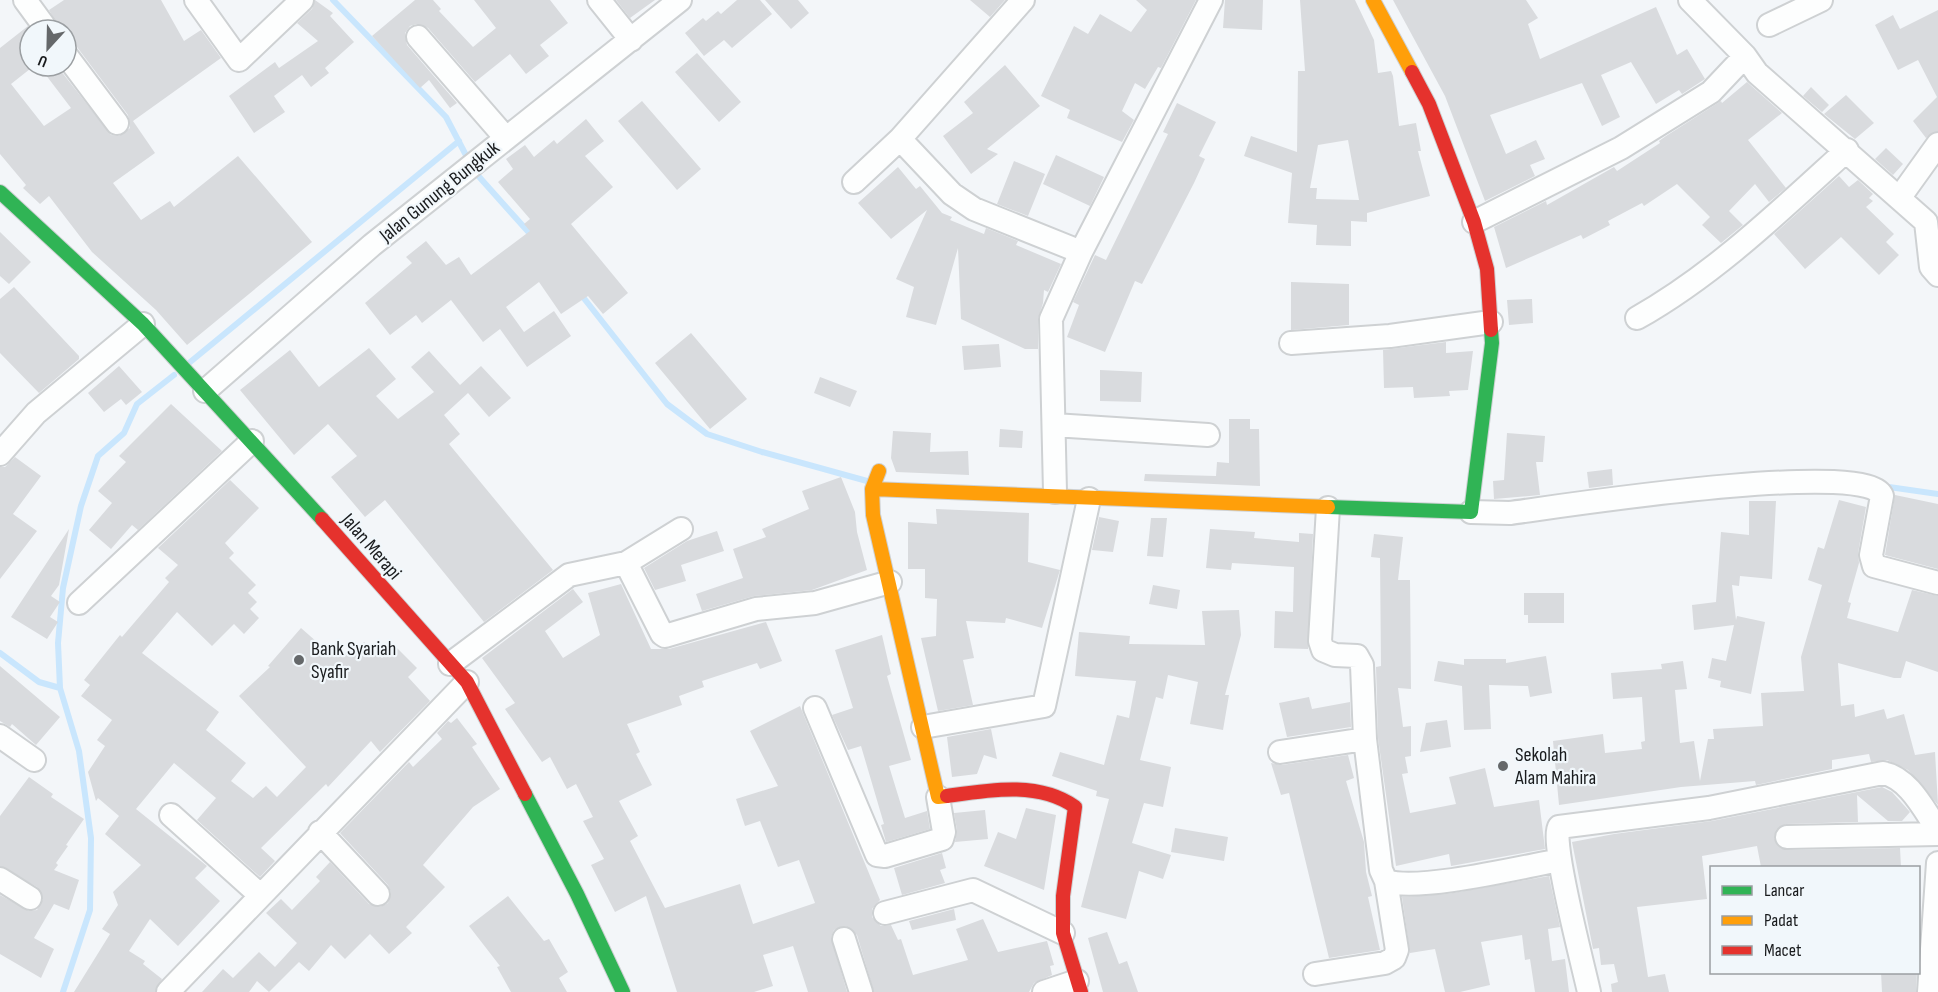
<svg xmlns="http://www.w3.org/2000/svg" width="1938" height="992" font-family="'Sofia Sans Condensed',sans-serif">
  <rect width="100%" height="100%" fill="#f3f6f9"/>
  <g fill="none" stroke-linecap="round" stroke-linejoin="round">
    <path stroke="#c9e6fd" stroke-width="6" d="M333,0L446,117L469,161
      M473,170L532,236
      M579,292L667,404L707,434L762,452L867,481
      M189,363L459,141
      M1889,487L1938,494
      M0,653L39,682L60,688
      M63,992L90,910L91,838L79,751L60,688L58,643L63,588L81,506L98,456L124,433L137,404L174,375"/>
  </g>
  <path fill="#d9dbde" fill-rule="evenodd" d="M64,0H161L184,41L201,30L221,58L133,121L155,153L113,183L141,220L170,201L174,207L238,156L312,242L187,345L156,310L92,252L49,196L40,204L23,188L26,185L0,154V48L28,26L30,30V69L11,84L44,126L71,108L39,66H57L111,135L119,136L130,128L128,115L77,47L66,42V30H60L49,10Z
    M315,0L333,13L330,16L354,42L325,68L329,73L311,87L302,75L274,96L285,112L254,133L229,96L275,62L279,68L318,41L297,23L312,9Z
    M415,0H433L441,9L439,11L473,47L496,28L474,0H550L568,23L540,45L549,56L526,74L510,54L475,82L428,28L416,24L410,26L405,33L407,45L457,103L450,108L429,80L420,88L372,36Z
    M616,0H655L630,18Z
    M737,0H760L772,14L732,48L724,40L704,56L685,33L703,18L706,21L718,11L721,14Z
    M765,0H798L809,13L791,29Z
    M970,0H1005L990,17Z
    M1136,0H1196L1161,68L1158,67L1145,89L1135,83L1122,111L1134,120L1122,142L1067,118L1070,110L1041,96L1074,26L1088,34L1100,14L1131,32L1147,10Z
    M1225,0H1263L1262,30L1223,28Z
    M1300,0H1355L1374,40L1378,73L1391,71L1393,76L1399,126L1416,123L1421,151H1418L1430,196L1367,213V222L1351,221V246L1316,245L1317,225L1288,223L1292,173L1244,156L1251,136L1297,152L1298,71H1305ZM1348,140L1359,200L1316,199L1317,188H1310L1318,145Z
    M1393,0H1526L1538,18L1528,24L1540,59L1656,7L1677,55L1687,49L1705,79L1682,94L1679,90L1656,104L1631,62L1601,75L1620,117L1602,126L1582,83L1490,115L1506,154L1536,140L1545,159L1530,165L1535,176L1485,201L1445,96Z
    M1938,10V131L1926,138L1913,121L1937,97L1918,60L1898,70L1875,25L1893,15L1900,29Z
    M697,53L741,102L719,122L675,72Z
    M1005,65L1040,106L987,149L998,154L971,174L943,136L973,113L964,102Z
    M1747,82L1782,113L1748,140L1786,188L1769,202L1755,184L1729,211L1743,225L1721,243L1702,225L1710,217L1677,184L1644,206L1642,203L1608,221L1610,225L1583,239L1581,235L1506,268L1494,227L1546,201L1547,205L1614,167L1617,171L1660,143L1659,141L1666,136L1721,101L1722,103Z
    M1811,87L1829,105L1822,112L1803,96Z
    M1846,95L1874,123L1855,139L1824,114Z
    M642,101L701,169L677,190L618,121Z
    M1177,103L1216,122L1199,156L1205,159L1194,183L1142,284L1135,281L1105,352L1067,337L1079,305L1073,302L1095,255L1106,260L1168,134L1163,132Z
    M586,119L604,141L585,156L613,187L571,224L628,293L603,314L588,296L561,314L539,282L506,307L524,332L554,311L571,336L527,367L500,329L483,342L451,300L422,323L416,315L390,335L365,303L412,263L406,257L426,241L446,265L459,257L471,275L530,231L524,224L530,219L498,182L513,169L506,159L525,145L534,157L554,140L557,144Z
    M1886,148L1903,164L1893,175L1875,159Z
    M1056,155L1104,177L1090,206L1043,184Z
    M1014,161L1045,174L1028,216L997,204Z
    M898,167L916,189L920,186L942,213L952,217L950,220L984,234L986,228L1018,241L1016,245L1061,264L1048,292L1044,290L1043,303L1038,319V349H1025L961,319L958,248L936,325L906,317L914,287L896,279L927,210L891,239L858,203Z
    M1839,176L1849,187L1858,180L1873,194L1869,198L1873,201L1866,207L1894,234L1886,242L1899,255L1879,275L1841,237L1805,269L1774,234Z
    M0,232L31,262L9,284L0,276Z
    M1291,282L1349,284V325L1291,330Z
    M14,287L79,356V359L39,393L0,353V299Z
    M1532,299L1533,323L1509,325L1507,300Z
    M691,333L747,399L710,429L655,363Z
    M1446,342V353L1473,351L1468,390L1449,391L1450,396L1414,398L1413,387L1384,388L1383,350Z
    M999,344L1001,367L964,370L962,346Z
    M369,348L396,379L376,396L398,419L434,392L411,367L429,351L460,385L481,366L511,398L489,417L468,393L444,415L460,434L449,444L553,570L484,622L385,500L365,517L331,477L357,456L328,424L294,455L240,390L290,350L319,387Z
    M119,366L142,392L126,405L121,399L104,412L88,393Z
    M1100,370L1142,372L1141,402L1100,401Z
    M820,377L857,391L850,407L814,393Z
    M171,404L222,451L138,530L132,525L111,549L89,530L112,503L98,491L126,462L119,456Z
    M1229,419H1250V429H1259L1260,486L1144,481L1145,474L1216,476L1217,462L1229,463Z
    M1000,429L1023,431L1022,448L999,447Z
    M893,431L931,433L930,452L968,451L969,475L896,472L891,458Z
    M1507,433L1545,436L1543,462H1536L1540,495L1494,499L1493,481L1504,480Z
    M15,457L41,476L13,514L37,531L0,579V467H5Z
    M1612,469L1613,485L1589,488L1587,472Z
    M841,477L855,512L857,532L867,570L812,590L754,596L702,611L696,594L743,578L733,549L766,537L762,529L809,509L802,491Z
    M230,480L259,508L225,543L234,553L229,558L256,585L248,593L257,602L250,609L259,618L244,634L234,624L212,646L177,612L142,653L219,712L206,730L246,763L231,781L253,798L266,786L277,797L306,767L239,696L270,667L268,666L301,628L334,657L341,649L350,657L364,642L382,658L394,645L417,668L408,677L430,701L380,752L371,741L328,787L326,784L261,848L275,861L260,877L197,820L216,798L174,763L136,809L207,866L195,878L220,901L178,946L150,919L129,951L145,961L143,964L162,979L155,992H74L110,934L102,929L118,905L113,892L141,865L105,834L119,816L98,798L96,801L88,772L105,746L97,740L112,720L81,696L90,685L84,680L120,635L122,637L169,582L165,578L178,565L158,548Z
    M1895,495L1938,504V569L1885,555Z
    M1839,500L1866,507L1858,553L1859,563L1848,602L1851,603L1847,618L1898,632L1912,590L1938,596V672L1906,661L1901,678H1894L1838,663L1841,706L1854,704L1855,717L1884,709L1887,719L1904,714L1915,755L1935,752L1938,805L1908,770L1887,760L1871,762L1869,754L1832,760V769L1756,785L1755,781L1681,787L1559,805L1553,741L1603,734L1605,753L1642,749L1641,742L1645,741L1642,697L1613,699L1611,673L1662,669L1661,664L1683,661L1687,689L1675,690L1680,743L1694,741L1700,781L1708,739H1714L1713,729L1763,726L1761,693L1804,691L1801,657L1822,585L1808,580L1818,547L1824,549Z
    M1749,501H1776L1772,579L1740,576L1739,586L1732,585L1736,620L1737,616L1765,622L1751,694L1720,687L1721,681L1708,678L1712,658L1726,661L1734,625L1694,630L1692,605L1716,602L1721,532L1749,535Z
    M936,509L1029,513L1028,562L1060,570L1042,628L1006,618L1005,623L966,621L974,658L963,660L973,705L938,711L921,638L936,636L937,599L925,598V569H908V522L937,524Z
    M1099,517L1119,521L1113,552L1092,550Z
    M1151,518H1167L1163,557L1147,556Z
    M69,529L59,585L51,596L60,602L50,617L58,622L47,639L11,617Z
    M1210,529L1255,532L1254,538L1299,542V533L1313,534L1308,649L1274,648L1275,611L1293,612L1294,567L1232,563L1231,570L1206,568Z
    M717,531L724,551L681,565L686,581L655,590L644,568L687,541Z
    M1374,534L1403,537L1398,580H1410L1411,689L1398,688L1403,727L1411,726V756L1405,757L1408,773L1402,774L1410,813L1456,804L1449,777L1485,768L1494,807L1539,800L1545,849L1451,866L1449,854L1396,866L1378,738L1376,667L1381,666L1380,558L1371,557Z
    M621,584L651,649H669L766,622L782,661L760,669L757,663L702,681L704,687L679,696L682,705L627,724L640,752L636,754L652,785L619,801L638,836L630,841L665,908L740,884L753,924L815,903L799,860L778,867L760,821L745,826L736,799L778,786L750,731L800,706L880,900L872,909V917L881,926L891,925L898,940L901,939L913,975L968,960L956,929L983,919L998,952L1047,941L1054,965L1050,966L1052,975L1034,983L1029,992H874L857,935L846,926L834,930L831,937L847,992H808L793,946L763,955L773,986L754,992H677L646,896L615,912L591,865L604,859L583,821L593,817L576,784L567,789L550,757L542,762L505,709L515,703L482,658L573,589L583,602L545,631L563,658L600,635L588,593Z
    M1153,585L1180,590L1177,609L1149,604Z
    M1524,593H1564V623H1528V615H1524Z
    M1239,610L1241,635L1225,695H1229L1223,730L1190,724L1198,682L1168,675L1163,699L1156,697L1140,760L1171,767L1163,807L1144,803L1132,843L1171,855L1163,879L1139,871L1126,919L1081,907L1109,799L1096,796L1097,791L1052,776L1060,752L1104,765L1117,715L1129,718L1136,681L1075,676L1079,632L1130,636L1129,644L1205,645L1202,611Z
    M882,635L891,674L887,676L911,760L889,766L905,818L927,811L930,829L886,842L881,825L884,824L861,746L848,750L832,715L853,708L835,650Z
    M1546,656L1552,693L1530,697L1528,686L1489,685L1491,729L1464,730L1462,686L1434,681L1438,661L1464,665V659H1506V663Z
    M0,666L60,717L36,745L12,724L10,727L0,721Z
    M1309,697L1312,709L1350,702L1351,727L1287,737L1279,703Z
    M457,718L477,744L472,747L500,789L473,807L423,865L445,887L406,927L412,933L389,954L370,934L345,959L331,945L309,971L299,962L269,992L257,981L249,992H202L223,969L233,978L259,952L275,967L297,943L266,913L281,899L292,910L320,881L316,877L330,862L369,904L380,907L388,903L391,892L388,885L340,833L409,762L413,767L442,739L437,733L448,721L451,723Z
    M1447,720L1451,747L1420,752L1426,723Z
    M991,729L997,759L984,755L977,774L952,777L947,737Z
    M1348,755L1354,778L1346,781L1364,842L1366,872L1372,896L1368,897L1380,950L1329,958L1289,793L1281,795L1271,763L1282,765Z
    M29,777L53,794L51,797L84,819L66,845L68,846L56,863L58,865L54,870L79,880L69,910L54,904L34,938L54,949L41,978L0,954V895L29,911L37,910L43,899L37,887L0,866V816Z
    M1882,787L1892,792L1910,812L1902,821H1888L1857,795L1858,822L1786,824L1776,830L1774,838L1780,848L1787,850L1900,848L1901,867H1761L1757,846L1702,856L1707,899L1637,907L1648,977L1665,974L1669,992H1612L1611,984L1618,982L1614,964L1601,965L1599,948L1593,949L1572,842L1614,834L1712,821Z
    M1026,808L1056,815L1044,890L984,866L998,832L1016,839Z
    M985,810L988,839L955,842L957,830L954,813Z
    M1175,828L1228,837L1224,861L1171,852Z
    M942,853L946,868L940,870L945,883L902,895L894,868Z
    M1549,876L1560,927L1548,929L1552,961L1565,959L1569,992H1535L1530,959L1525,960L1522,935L1481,942L1490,985L1460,992H1445L1435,949L1410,953L1402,897L1447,894Z
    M508,896L544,941L549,939L568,972L559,978L567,992H511L497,967L500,966L469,926Z
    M954,909L956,920L912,930L909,921Z
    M1107,932L1119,964L1127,961L1138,992H1103L1088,938Z
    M1881,972H1917L1916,992H1882Z"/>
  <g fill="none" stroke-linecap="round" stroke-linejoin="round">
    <defs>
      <path id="street" d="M25,0L47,30
        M196,0L239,60L302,0
        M599,0L631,40
        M1023,0L900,139L952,194L974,209L1081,252
        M1690,0L1745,56L1757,73L1926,222L1931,267L1938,275
        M1769,25L1821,0
        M418,37L505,137
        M66,55L117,123
        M854,182L900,139
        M1900,197L1938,144
        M1474,222L1621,148L1711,92L1745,56
        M1637,318C1715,274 1781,210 1847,150
        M1291,343L1390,336L1491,322
        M205,391L372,245L680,0
        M1054,425L1208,435
        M0,454L36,413L143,324
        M1055,492L1051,319L1081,252L1211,0
        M1328,508L1320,641L1323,650L1335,655L1357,656L1362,665L1365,739L1381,870L1386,881C1418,892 1522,867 1560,860
        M1471,512L1510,513C1555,507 1869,458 1882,496L1871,555L1874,566L1938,583
        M626,563L681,529
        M79,603L252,441
        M450,664L569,575L626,563L662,634L665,636L756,609L815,603L890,582
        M815,708L877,855L885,856L942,839L944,832L938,797
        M923,727L1044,706L1089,499
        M0,736L34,760
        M1280,752L1365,739
        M171,815L260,895
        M320,832L378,894
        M1787,837L1938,834
        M0,879L30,898
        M885,913L973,890L1063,933
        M844,939L861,992
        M1315,974L1385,963L1394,958L1397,950L1386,881
        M168,992L467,682
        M1044,992L1077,981
        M1589,992C1584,969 1550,839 1559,827L1709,808L1883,773C1909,778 1924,810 1938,830
        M1929,992L1938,863"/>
      <path id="fast" d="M0,192L143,324L322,519
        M1328,507L1471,512L1492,343L1491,330
        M525,794L577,894L623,992"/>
      <path id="slow" d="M1373,0L1412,72
        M879,471L872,489L873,515L938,797L947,796
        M872,489L1328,507"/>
      <path id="jam" d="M1412,72L1429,104L1474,222L1487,269L1491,330
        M322,519L467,682L525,794
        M947,796C989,790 1039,781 1075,807L1063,896V933L1081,992"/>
    </defs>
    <use href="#street" stroke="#ced1d3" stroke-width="26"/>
    <use href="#fast" stroke="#ced1d3" stroke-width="16"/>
    <use href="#slow" stroke="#ced1d3" stroke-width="16"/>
    <use href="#jam" stroke="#ced1d3" stroke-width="16"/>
    <use href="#street" stroke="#fdfefe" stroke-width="22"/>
    <use href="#fast" stroke="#30b455" stroke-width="14"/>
    <use href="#slow" stroke="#ff9f0a" stroke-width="14"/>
    <use href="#jam" stroke="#e5322d" stroke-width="14"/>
  </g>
  <g fill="#65686a" stroke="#f1f7fb" stroke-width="2">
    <circle cx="299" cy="660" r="6"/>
    <circle cx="1503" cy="766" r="6"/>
  </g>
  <g text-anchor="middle" stroke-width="4.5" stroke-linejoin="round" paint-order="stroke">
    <g font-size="20" fill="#191b1d" stroke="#f1f7fb">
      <text transform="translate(439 191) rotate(-39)" y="7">Jalan Gunung Bungkuk</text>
      <text transform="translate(372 546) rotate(49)" y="7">Jalan Merapi</text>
    </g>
    <g font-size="20" fill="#191b1d" stroke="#f1f7fb" text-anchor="start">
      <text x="311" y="655">Bank Syariah<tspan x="311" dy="23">Syafir</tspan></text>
      <text x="1515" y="761">Sekolah<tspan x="1515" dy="23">Alam Mahira</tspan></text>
    </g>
  </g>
  <rect x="1710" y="866" width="210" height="108" fill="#f1f7fb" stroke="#9b9fa2" stroke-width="1.5"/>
  <rect x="1722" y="886" width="30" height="9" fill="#30b455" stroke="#9b9fa2" stroke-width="1.5"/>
  <text x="1764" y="896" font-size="18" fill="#191b1d">Lancar</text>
  <rect x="1722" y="916" width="30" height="9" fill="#ff9f0a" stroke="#9b9fa2" stroke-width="1.5"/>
  <text x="1764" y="926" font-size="18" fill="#191b1d">Padat</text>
  <rect x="1722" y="946" width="30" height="9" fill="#e5322d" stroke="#9b9fa2" stroke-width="1.5"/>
  <text x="1764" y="956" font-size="18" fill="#191b1d">Macet</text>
  <g transform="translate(48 48) rotate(202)"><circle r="28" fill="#f1f7fb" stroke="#9b9fa2" stroke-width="1.5"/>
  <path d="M0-4.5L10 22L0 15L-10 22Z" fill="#65686a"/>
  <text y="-9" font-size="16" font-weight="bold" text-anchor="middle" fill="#191b1d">U</text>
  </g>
</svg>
